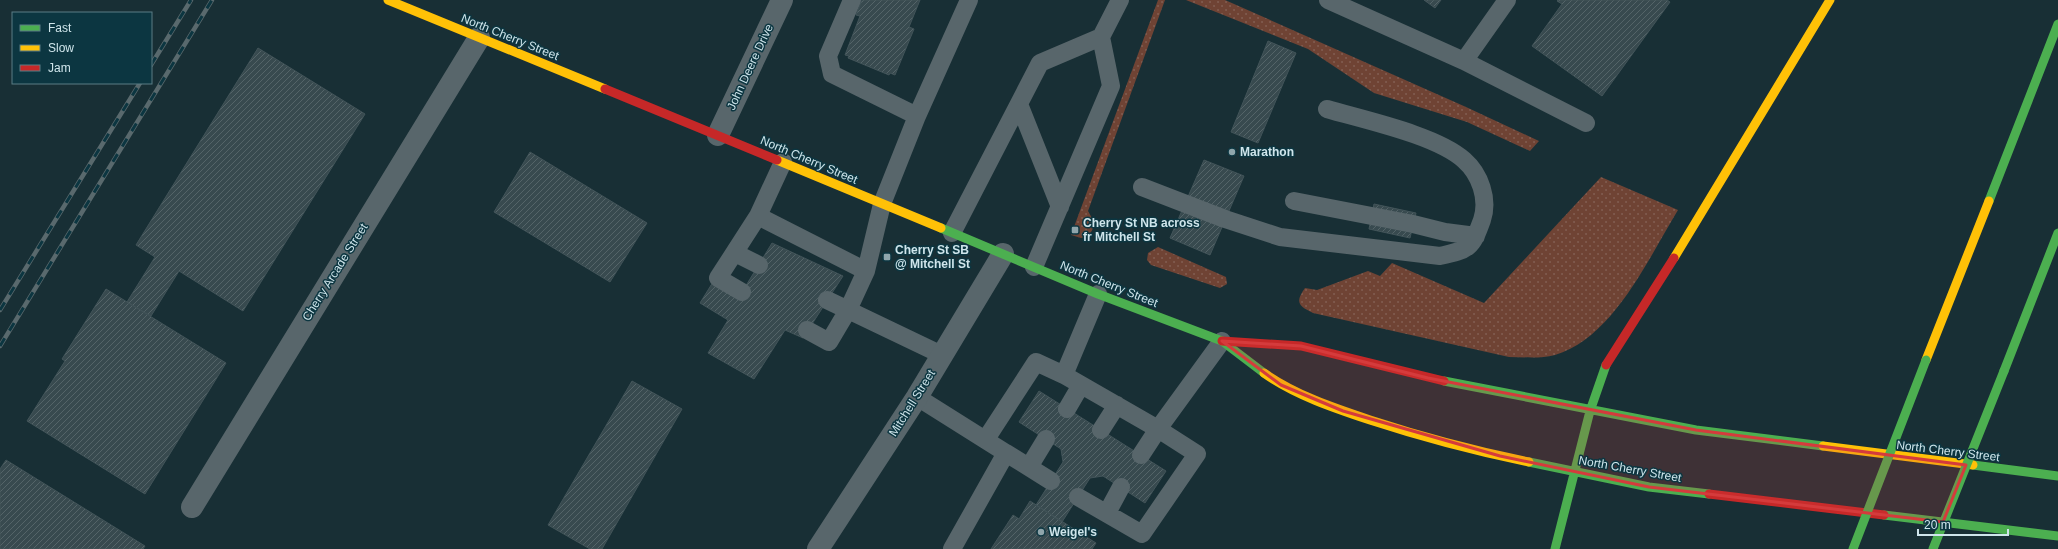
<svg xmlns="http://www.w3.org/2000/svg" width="2058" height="549" font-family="Helvetica,sans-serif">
  <defs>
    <pattern id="grass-dots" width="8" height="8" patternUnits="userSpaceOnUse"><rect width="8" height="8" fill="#6f4334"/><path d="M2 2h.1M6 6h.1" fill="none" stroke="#825e52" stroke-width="1.8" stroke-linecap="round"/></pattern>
    <pattern id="building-hatch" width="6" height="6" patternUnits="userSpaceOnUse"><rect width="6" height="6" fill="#384a4f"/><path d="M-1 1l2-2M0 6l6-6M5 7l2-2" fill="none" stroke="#546468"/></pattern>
  </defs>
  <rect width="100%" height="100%" fill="#182f35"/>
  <path fill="url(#grass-dots)" d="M1158,0H1165L1088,211C1094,221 1097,229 1086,237L1081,238L1071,235Z
    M1186,0H1225L1466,107L1539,141L1530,151L1467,122L1374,93L1308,49Z
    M1601,177L1678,210C1648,259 1613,338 1555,355C1540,359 1524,357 1509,357L1313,313C1298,306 1295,302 1305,288L1317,290L1368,271L1380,276L1392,263L1484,303Z
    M1158,247L1226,277L1227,284L1220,288L1151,265L1147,260L1148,253Z"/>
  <path fill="url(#building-hatch)" stroke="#425459" d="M862,0H920L909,27L914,29L895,75L890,73L889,75L848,58L849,56L845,55L860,16L856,15Z
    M1424,0H1441L1435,8Z
    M1558,0H1667L1670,2L1602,96L1532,46L1562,4L1557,1Z
    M1268,41L1296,53L1258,143L1231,132Z
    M258,48L365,114L243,311L179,271L151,316L127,302L155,257L136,245Z
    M530,152L647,223L610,282L494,212Z
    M1204,160L1244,176L1210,255L1170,238Z
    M1374,204L1416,213L1410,238L1369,229Z
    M772,243L843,276L803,338L785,330L754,379L708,353L728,320L700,303L713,282L739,297Z
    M106,289L226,363L145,494L27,421L65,361L62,359Z
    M632,381L682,409L602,549H590L548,525Z
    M1039,391L1166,471L1145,503L1103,476L1090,478L1062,522L1036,505L1063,462L1061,449L1019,422Z
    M6,460L145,546L143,549H0V469Z
    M1030,501L1096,543L1092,549H991L1013,515L1019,519Z"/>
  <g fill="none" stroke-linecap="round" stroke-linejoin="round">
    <path stroke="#58666b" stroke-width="18" d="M852,0L828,56L832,74L917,116
      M1328,0L1464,61L1507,0
      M1101,37L1120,0
      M1464,61L1586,123
      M1019,104L1060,207
      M783,162L758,216L866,271L848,310L942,355
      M1142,187L1225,219L1280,237L1440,256C1469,250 1472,248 1482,220C1489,199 1480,174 1464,160C1436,135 1364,120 1327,109
      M1294,201L1413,224L1445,232L1476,236
      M952,233L1040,63L1101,37L1111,86L1034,267
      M735,253L759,265
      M866,271L882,204L917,116L969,0
      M742,292L718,278L758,216
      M807,330L829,342L848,310L827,300
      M917,397L1006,453L952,549
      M1067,409L1081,385
      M1101,430L1117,405
      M986,439L1036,362L1064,375
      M1006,453L1051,481
      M1141,455L1158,429L1222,341
      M1029,467L1046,439
      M1078,497L1142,534L1197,454L1158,429L1064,375L1098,294
      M1107,513L1121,487"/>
    <path stroke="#58666b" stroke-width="22" d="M718,135L782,0
      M192,507L479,38
      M818,549L917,397L1003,254"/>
    <path stroke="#4caf50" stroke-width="9" d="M1989,201L2058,24
      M941,228L1098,294L1222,341L1264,373
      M2004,371L2058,233
      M1444,381L1696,430L1823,446
      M1529,462L1649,487L1709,494
      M1973,465L2058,476
      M1884,515L2058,536
      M1555,549L1590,411L1606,365"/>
    <path stroke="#ffc107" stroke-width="9" d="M388,0L605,89
      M777,160L941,228
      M1674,258L1830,0
      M1926,360L1989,201
      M1264,373C1295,395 1334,408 1370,420C1422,437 1475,451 1529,462
      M1823,446L1973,465"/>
    <path stroke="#c62828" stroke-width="9" d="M605,89L777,160
      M1222,341L1301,346L1444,381
      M1606,365L1674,258
      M1709,494L1884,515"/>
    <defs>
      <path id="rail" d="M151,65L191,0
        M0,310L140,83
        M0,346L212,0"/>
    </defs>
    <use href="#rail" stroke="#59696d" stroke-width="4.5"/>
    <use href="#rail" stroke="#0c3641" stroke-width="3" stroke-dasharray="9" stroke-linecap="butt"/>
    <path stroke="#4caf50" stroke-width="9" d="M1853,549L1926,360
      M1933,549L2004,371"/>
  </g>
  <path fill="#d53b3c" fill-opacity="0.2" stroke="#d53b3c" stroke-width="3" stroke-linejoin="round" d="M1222,341L1301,346L1428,378L1696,430L1966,465L1943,522L1649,487L1500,456L1343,411L1281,385Z"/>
  <g fill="#8fa5ab" stroke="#0c3641" stroke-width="1.5">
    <circle cx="1232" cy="152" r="4"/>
    <rect x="1071" y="226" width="8" height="8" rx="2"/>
    <rect x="883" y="253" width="8" height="8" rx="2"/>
    <circle cx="1041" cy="532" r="4"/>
  </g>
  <g text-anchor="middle" stroke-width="3" stroke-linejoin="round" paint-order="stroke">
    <g font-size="12" fill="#cfe5eb" stroke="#0c3641">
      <text transform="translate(510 37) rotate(22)" y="4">North Cherry Street</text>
      <text transform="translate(750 67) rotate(-65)" y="4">John Deere Drive</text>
      <text transform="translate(809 160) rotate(23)" y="4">North Cherry Street</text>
      <text transform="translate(335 272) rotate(-58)" y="4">Cherry Arcade Street</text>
      <text transform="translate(1109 284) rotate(22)" y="4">North Cherry Street</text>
      <text transform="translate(912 403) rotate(-58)" y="4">Mitchell Street</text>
      <text transform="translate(1948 451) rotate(7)" y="4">North Cherry Street</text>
      <text transform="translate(1630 469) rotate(10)" y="4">North Cherry Street</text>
    </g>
    <g font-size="12" font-weight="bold" fill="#cfe5eb" stroke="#0c3641" text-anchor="start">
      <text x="1240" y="156">Marathon</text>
      <text x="1083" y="227">Cherry St NB across<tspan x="1083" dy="14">fr Mitchell St</tspan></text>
      <text x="895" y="254">Cherry St SB<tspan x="895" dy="14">@ Mitchell St</tspan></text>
      <text x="1049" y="536">Weigel's</text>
    </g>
  </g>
  <rect x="12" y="12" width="140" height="72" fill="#0c3641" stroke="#5a7c85"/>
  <rect x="20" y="25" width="20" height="6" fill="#4caf50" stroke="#5a7c85"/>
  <text x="48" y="32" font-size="12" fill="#cfe5eb">Fast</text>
  <rect x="20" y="45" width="20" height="6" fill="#ffc107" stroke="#5a7c85"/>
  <text x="48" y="52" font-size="12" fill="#cfe5eb">Slow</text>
  <rect x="20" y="65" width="20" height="6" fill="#c62828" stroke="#5a7c85"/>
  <text x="48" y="72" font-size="12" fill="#cfe5eb">Jam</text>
  <path d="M1918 529v6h90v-6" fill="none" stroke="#cfe5eb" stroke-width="2"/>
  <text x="1924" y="529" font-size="12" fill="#cfe5eb" stroke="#0c3641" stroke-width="3" paint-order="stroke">20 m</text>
</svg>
